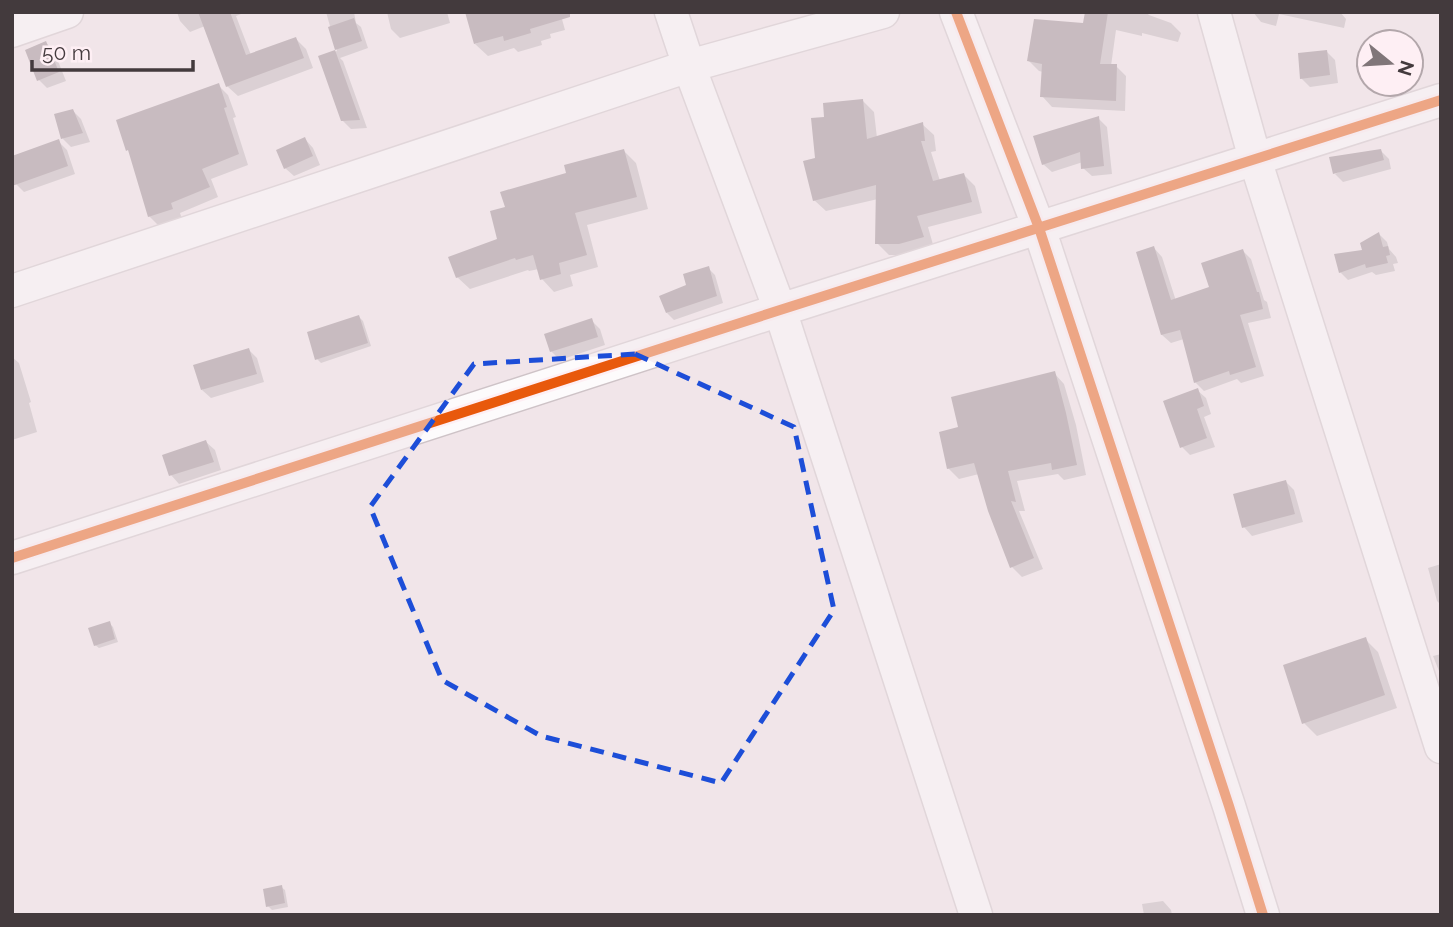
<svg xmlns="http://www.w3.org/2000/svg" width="1453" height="927" font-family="Raleway,sans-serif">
  <rect width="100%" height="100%" fill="#f1e5e9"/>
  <path fill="#0003" d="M177,12H246L236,16L251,55L296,39L306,49L313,68L238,96L227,86L205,26L190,32L180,21Z
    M326,12H354L356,23L361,27L368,48L340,58L343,61L367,128L351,129L342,120L320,57L337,51Z
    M387,12H447L450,23L400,38L391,29Z
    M560,12L565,30L550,34L551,38L541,41L542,45L518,52L514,48L488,56L475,44Z
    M1086,12H1146L1149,15L1171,23L1181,33L1178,42L1142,33V36L1116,30L1111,66H1116L1126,76L1125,111L1052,107L1042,96L1043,72L1039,71L1029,61L1085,25Z
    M1253,12H1340L1346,19L1344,28L1279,14L1276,26L1261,22Z
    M46,43L54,51L66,81L47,88L39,80Z
    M1327,52L1335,60L1338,83L1310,87L1301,78Z
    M218,85L228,95L236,117L233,118L248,165L211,179L218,197L180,213L182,219L159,226L149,216Z
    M863,101L874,112L877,138L922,124L934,135L936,151L931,152L940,181L964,175L975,186L982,213L928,227L934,248L911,255H889L877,243L878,199L826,211L814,200L817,159L826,119Z
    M73,111L81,119L90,142L71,147L63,139Z
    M1098,118L1107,127L1112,174L1092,176L1083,168V162L1052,172L1043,164Z
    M305,139L313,148L320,165L294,176L285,168Z
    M58,141L67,150L75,174L24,192L16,184Z
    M624,151L636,163L648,209L587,225L598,267L570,275L573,286L554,292L542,279L539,269L529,271L528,270L470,289L457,277L499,240L507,208L568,174Z
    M1381,151L1389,159L1391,169L1343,182L1335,174Z
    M1379,234L1387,242L1389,249L1396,257L1398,263L1393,264L1395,271L1376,275L1372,272L1348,280L1340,272L1364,252Z
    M1154,248L1162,257L1176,301L1211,288L1243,251L1251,259L1264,300L1267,302L1271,318L1248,323L1264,376L1241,383L1237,379L1204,391L1195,382L1184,339L1171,343L1162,335Z
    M708,268L715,275L723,303L674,320L667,313L688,286Z
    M359,317L363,321L371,346L321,363L317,359Z
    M591,320L600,329L605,345L560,360L551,351Z
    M249,350L257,358L264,382L211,398L202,390Z
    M12,357L19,363L31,402L29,403L37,432L12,440Z
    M1054,373L1064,384L1076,425L1086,475L1064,480L1058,474L1017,481L1025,511H1019L1043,569L1022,577L1012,567L979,474L959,479L948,468L960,429Z
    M1197,390L1206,398L1211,414L1204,417L1215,447L1190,455L1182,447Z
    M206,442L215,450L221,470L179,484L171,475Z
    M1286,482L1294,490L1303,522L1252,536L1244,527Z
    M1441,564V605L1437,601L1428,568Z
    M109,623L113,627L118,642L99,648L95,645Z
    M1365,639L1378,652L1397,708L1317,736L1304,723Z
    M1441,654V676L1433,656Z
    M281,887L285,890L288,907L272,910L268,906Z
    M1163,901L1171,910L1172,915H1144L1142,904Z"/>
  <path fill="#98888e" d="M198,12H230L246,55L296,37L304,58L226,87Z
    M465,12H570V17L530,29L531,33L504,41L503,36L474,44Z
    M1085,12H1108L1100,64H1117L1116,101L1040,97L1042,64L1027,61L1034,19L1083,23Z
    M354,18L362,41L335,50L328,27Z
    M46,41L59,72L37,81L25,50Z
    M335,50L360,120L341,121L318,56Z
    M1327,50L1330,75L1300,79L1298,53Z
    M219,83L227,107L224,108L239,154L202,169L210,187L171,203L173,209L148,217L128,150L126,151L116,120Z
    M863,99L867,139L923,122L925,141H921L933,181L964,173L972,202L917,216L924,237L899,244H875L876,185L813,201L803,161L815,158L811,118L824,117L823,103Z
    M73,109L83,133L61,139L54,114Z
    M1099,116L1104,166L1081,169L1080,152L1042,165L1033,136Z
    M305,137L313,156L284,169L276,150Z
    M59,139L68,166L12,186V156Z
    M624,149L637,197L575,213L587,255L559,263L561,274L540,280L533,255L516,260L515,258L456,278L448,257L497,239L490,211L505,207L500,192L566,173L564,165Z
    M1381,149L1384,160L1333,174L1329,157Z
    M1379,232L1383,247L1388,246L1390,255L1386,256L1388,263L1366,268L1365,264L1339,273L1334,254L1362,250L1360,243Z
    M1154,246L1171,300L1209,287L1201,263L1243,249L1257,292H1259L1263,309L1240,315L1256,367L1230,375L1229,371L1194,383L1180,330L1161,335L1136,252Z
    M709,266L717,296L666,313L659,296L686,285L683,274Z
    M359,315L368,343L315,360L307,332Z
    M592,318L598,337L550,352L544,334Z
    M249,348L257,374L201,390L193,365Z
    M1055,371L1066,413L1077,465L1052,470L1051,463L1008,471L1016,502L1011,501L1034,558L1010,568L988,511L974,463L947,469L939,432L958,427L951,397Z
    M1198,388L1204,406L1197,409L1207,438L1180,448L1163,401Z
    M206,440L214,462L169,476L162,455Z
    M1286,480L1295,514L1242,528L1233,494Z
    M110,621L115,639L94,646L88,628Z
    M1366,637L1385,695L1302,724L1283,665Z
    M282,885L285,903L266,907L263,889Z"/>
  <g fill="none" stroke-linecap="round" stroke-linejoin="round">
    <defs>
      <path id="minor" d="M671,12L689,66L780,310L976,915
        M956,12L1039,228L1229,806L1263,915
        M1214,12L1255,159L1441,747
        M12,31L67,12
        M12,291L689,66L883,12
        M12,558L780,310L1441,100"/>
    </defs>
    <use href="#minor" stroke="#cec3c7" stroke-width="35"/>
    <use href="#minor" stroke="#fdfbfc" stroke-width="32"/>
    <defs>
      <path id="cycleway" d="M956,12L1039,228L1229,806L1263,915
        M12,558L780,310L1441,100"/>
    </defs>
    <use href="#cycleway" stroke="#feeff4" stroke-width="15"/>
    <use href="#cycleway" stroke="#e8590c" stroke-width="10"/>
  </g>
  <path d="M0 0H1453V927H0ZM635,354L794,427L834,610L721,783L541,736L442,680L370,507L474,364Z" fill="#f1e5e9" fill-opacity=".55" fill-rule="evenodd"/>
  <path fill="none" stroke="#1d4ed8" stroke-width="5" stroke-dasharray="14 9" stroke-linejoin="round" d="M635,354L794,427L834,610L721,783L541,736L442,680L370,507L474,364Z"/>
  <rect width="1453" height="927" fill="none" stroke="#433a3d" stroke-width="28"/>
  <g transform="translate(1390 63) rotate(108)"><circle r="33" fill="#feeff4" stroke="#b3a7ab" stroke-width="2"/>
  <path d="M0-5L12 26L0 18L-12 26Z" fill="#807679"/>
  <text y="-10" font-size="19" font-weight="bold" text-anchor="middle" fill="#433a3d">N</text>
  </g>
  <path d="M32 60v10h161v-10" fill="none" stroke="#433a3d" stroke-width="3.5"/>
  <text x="42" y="60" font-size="21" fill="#433a3d" stroke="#feeff4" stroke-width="5" paint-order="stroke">50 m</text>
</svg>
